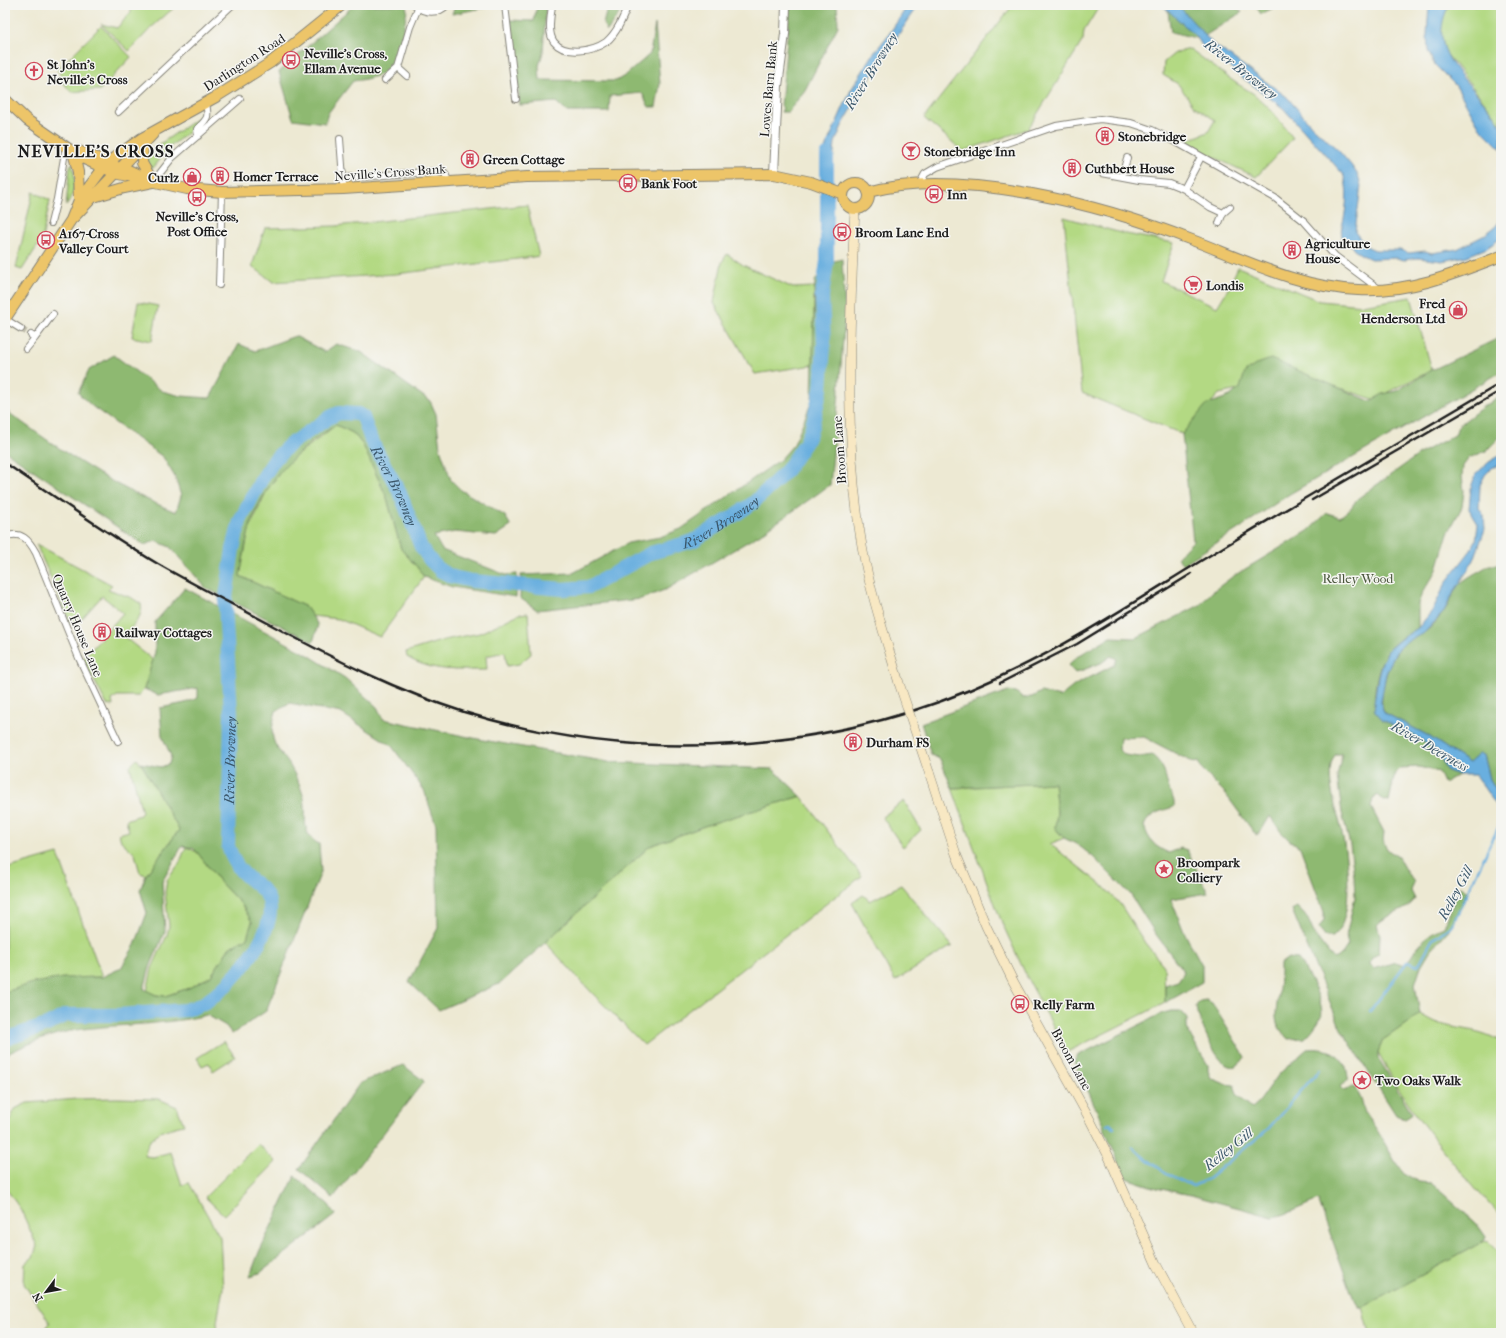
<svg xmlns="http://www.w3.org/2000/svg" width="1506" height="1338" font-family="'IM FELL French Canon',serif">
  <rect width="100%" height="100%" fill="#f6f6f2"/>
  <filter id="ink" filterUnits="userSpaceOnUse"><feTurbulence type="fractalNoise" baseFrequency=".025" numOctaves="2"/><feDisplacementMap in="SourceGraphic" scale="8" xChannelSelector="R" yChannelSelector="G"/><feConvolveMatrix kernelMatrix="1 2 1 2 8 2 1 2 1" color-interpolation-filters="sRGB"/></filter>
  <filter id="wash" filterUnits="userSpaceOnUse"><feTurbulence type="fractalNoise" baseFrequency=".012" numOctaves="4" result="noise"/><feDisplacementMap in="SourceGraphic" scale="16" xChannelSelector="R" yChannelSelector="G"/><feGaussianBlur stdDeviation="0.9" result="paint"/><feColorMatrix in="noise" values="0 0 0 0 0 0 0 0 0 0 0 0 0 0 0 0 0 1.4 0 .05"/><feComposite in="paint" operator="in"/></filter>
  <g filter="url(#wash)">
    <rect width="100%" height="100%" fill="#ede9d3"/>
    <path fill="#b3d983" stroke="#687a50" d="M128,5H177L152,27L129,51L101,24L117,28L131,12V7Z
      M1013,5H1100L1084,31L1083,40L1028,129L963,151L924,118Z
      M1449,5H1501V126L1493,113L1445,52L1441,34L1443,17Z
      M101,26L131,57L100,90L71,92L61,80L60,73L57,70Z
      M1190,49L1236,83L1254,94L1273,112L1293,138L1256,177L1205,153L1186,141L1208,132L1215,120L1194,106L1178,84L1163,75L1164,62L1175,53Z
      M202,115H204L205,118L171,146L154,167L150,168C146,161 146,157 150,151Z
      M72,163C76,178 76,194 66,206L70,166Z
      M33,192L50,200L42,239L22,270L16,268Z
      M527,205L539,256L533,257L396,274L273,282L252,266L265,228L336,226Z
      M1064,217L1121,233L1174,243L1161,281L1217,307L1228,289L1238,267L1320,301L1362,305L1411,297L1432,370L1390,391L1379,401L1304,376L1219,394L1182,434L1082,393Z
      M727,254L743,265L793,288L814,287L813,365L755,374L714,303L722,262Z
      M138,302L158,306L152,341L132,337Z
      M336,425L353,433L363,445L387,498L401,549L417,567L424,577L380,637L339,619L312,616L306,607L240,576L249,530L267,490L287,463Z
      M36,544L112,585L108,589L132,598L141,604C144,618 131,627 123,636L153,660L144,689L139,696H117L112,700L113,706L107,705L83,659L123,613L102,596L78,623L70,622Z
      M528,613L531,654L519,664L507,666L505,652L486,656L487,670C460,670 431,672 407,657L406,652L444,640L480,633L519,614Z
      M137,759L148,774L179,830L146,875L140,873L135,854L121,841L119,834L129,831L126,820L140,815L142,812L130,766Z
      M1054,783L1057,813L1055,828L1064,838L1050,844L1104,887L1120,904L1145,943L1164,966L1165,1003L1067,1052L1027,977L1002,923L952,788Z
      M801,796L862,876L644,1045L594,995L545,942L650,846L710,824Z
      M904,801L921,830L903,847L882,817Z
      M186,847L197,852L219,881L242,905L252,922L247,938L230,947L211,976L189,988L165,996L156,995L147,991L152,968L167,935L169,926L165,892L167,880L179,864Z
      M58,854L102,977C64,978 41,981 5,992V869Z
      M901,885L952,946L895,981L852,903L863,895L870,901Z
      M1420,1014C1427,1018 1433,1022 1440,1024C1461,1030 1482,1029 1501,1042V1217C1454,1166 1410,1114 1378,1052L1383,1040Z
      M224,1041L235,1057L213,1071L209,1063L202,1066L197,1058Z
      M116,1098L159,1099L177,1107L184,1125C165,1129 147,1133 145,1156L153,1157L171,1152L182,1185L189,1183L220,1237L223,1288L217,1322L218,1333H49L46,1328L50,1323L24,1284L25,1264L33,1257L37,1246L21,1210L5,1187V1131L15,1109L27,1103L77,1099Z
      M258,1144L276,1162L224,1215L205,1197Z
      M1484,1241L1489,1242L1501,1254V1333H1369L1362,1308Z"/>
    <path fill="#8eb971" stroke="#556a46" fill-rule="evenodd" d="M354,5H406L407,10C399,51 402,76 353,81L328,113L325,123L293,119L279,72Z
      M455,5H498L452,14Z
      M537,5H546L543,52L539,66L540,80L616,81L626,75L650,54L655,24L660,84L656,107H649L642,93L610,96L609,112H567L556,102L520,105L510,20L534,21Z
      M608,5H622L619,14L607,31L603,24Z
      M790,5H837L838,26L805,90L788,112H781L783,108L781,106Z
      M1167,5H1233L1242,12L1200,39L1171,32Z
      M1255,5H1279L1261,14Z
      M842,259L845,313L838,404L830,485L759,535L667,589L641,599L537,610L520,598L521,575L573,573L628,543L660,537L681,529L780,460L794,444L812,401L815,281L831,262Z
      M295,336L325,352L336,344L361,352L430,401L436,414L440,448L451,480L461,490L505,516L511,526L496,536L455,532L434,536L442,550L506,575L517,574L516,597L452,587L424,577L417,567L401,549L387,498L363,445L353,433L336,425C297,450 262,483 249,531C245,545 243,561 240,576L306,607L318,625L313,642L206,588L170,547L156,541L144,545L5,451V410C59,449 114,488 176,512L181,496L175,477L163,457L93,407L78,393L89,370L114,355L162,391L181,396L210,398L239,344L255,351Z
      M1501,337V372L1288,495L1237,530L1183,564L1177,558L1193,541L1182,434L1206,405L1230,396L1240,388L1245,372L1257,364L1271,359L1370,401L1383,394L1396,391L1432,370Z
      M1501,397V436L1486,451L1469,458L1463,466L1462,477L1464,491L1462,507L1448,533L1436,572L1422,593L1418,604V628C1408,634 1398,639 1390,648C1377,663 1373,693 1375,711L1392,725L1415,736L1439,752L1446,770L1458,775L1444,783L1439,772L1419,767L1400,768L1395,773L1389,801L1383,800L1378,795L1373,799L1371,807L1384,832L1383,842L1388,850L1398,857L1405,870L1414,882L1411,891L1415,899C1406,913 1387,913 1377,925L1380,935L1379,953L1372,958L1370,964L1374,969L1395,962L1406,965C1417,947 1424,934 1444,927L1460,886L1467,891L1453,925L1430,951L1421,966L1415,984L1420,1014L1383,1040L1378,1052V1058L1412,1113L1410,1116L1405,1119L1396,1115L1341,1029L1292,910L1296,907C1307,912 1309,923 1314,933C1320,943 1327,951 1334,959L1342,954L1348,945L1346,936L1355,897L1354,876L1350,845L1342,813L1337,776L1342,754H1336C1322,771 1337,809 1341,828C1347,855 1356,918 1333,937H1326L1319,928L1324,920V912L1300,847L1289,840L1281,832L1270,816L1260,833L1256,835L1224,792L1202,770L1198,762L1194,763L1144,737L1120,738L1119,749L1125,755L1140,757L1152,755C1166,767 1164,774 1169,789C1171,797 1175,797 1174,807C1161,811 1149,813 1144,826C1149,841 1155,847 1169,853L1181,848L1187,850L1208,893L1171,899L1184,932L1202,965V982L1165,1003V985L1178,981L1184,972L1155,933L1131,895L1092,856L1078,845L1064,838L1055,828L1057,813L1054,783L952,788L940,759L931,755L921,723L1008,691L1016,692L1023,698L1032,697L1041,692L1060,697L1075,685L1114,665L1117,659L1111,656L1101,663L1075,673L1068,665L1078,656L1110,637L1136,638L1200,605L1212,592L1232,577L1308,531L1327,513L1340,517L1351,508L1357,499L1424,451L1455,435L1458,426L1484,406Z
      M1489,565H1501V797L1490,779L1484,755L1469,763L1427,735L1385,713C1375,699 1390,656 1402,645C1411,636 1423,636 1432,626C1439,618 1446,610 1450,601C1453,597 1453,592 1457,587C1464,578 1479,572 1489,565Z
      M185,588L305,653L345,678L377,707L383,719L483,740L608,762L773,769L801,796L710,824L650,846L501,983L439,1010L409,982L438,928L436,825L424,790L391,745L341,713L289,703L276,711C273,722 270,733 275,744C278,751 285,758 289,764C295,774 301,787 304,798C308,817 299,833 319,844L321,872L266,1011L232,1034L226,1026L207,1015C166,1025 124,1024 83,1029C56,1032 29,1043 5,1055V992L33,983L64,978L102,977L121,968L135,945L147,913L140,890L146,875L179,830L141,763L161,767L169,764L171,756L162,736L160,708L185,703L198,698V688L158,695L144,689L155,653V622ZM182,846L193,848L197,852L219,881L242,905L252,922L247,938L230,947L211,976L189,988L165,996L156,995L144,989L150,967L165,931L162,882Z
      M1288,958L1298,959C1306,970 1326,1005 1321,1017C1317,1025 1311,1032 1305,1038L1288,1039C1270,1020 1277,1012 1279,989C1280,981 1280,972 1280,964Z
      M1206,1000L1212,1003L1245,1057C1224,1090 1204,1028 1197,1013L1196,1006L1200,1001Z
      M1172,1011H1181L1187,1018V1028L1191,1037L1208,1065V1071L1211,1078L1225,1084L1234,1085L1238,1096L1252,1108L1259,1102L1279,1074L1307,1049C1329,1047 1346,1054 1348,1078L1341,1087L1345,1091L1352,1087L1356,1088L1361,1098L1365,1113L1377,1130L1396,1163L1405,1174L1419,1182L1431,1183L1476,1223L1486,1237L1484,1241L1362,1308H1359L1353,1297L1318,1200L1283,1215L1273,1217L1191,1195L1156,1188L1126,1178C1108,1139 1094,1100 1074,1062L1077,1056L1163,1013Z
      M403,1065L424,1081L333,1198L299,1169L360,1083Z
      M295,1176L329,1205L335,1215L260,1273L250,1276L259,1252Z"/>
    <path fill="#69afdf" stroke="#42667e" d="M908,5H919L880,61L842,126L835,143L832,174L821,172V161L826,146L851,90L874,53L889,34Z
      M1162,5H1178L1212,43L1287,97L1312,126L1339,151L1351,165L1358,175L1361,186L1355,232L1366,246L1375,250H1400L1409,253L1425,251L1432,253L1457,249L1483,236L1496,226L1501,219V238L1487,248L1467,256L1442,261L1418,258L1404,260L1397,258L1371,259L1362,255L1354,250L1350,244L1344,241C1338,231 1344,223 1345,213C1347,200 1348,186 1343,174L1283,108L1239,75L1223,59L1203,47L1196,36Z
      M1429,5H1449C1427,49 1460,72 1486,105C1491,111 1500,120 1501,128C1502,134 1501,142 1501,149L1480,128L1456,86L1434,64L1428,51L1427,34Z
      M1501,455V464L1492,468L1485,475L1480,485L1479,508L1484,516L1485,529L1474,560L1454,592L1443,613L1423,634L1407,641L1395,653L1386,674L1381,701L1382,708L1385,713L1427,735L1469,763L1479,754L1484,755L1490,779L1501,798V812L1475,775H1458L1446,770L1439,752L1415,736L1383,720L1375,711L1374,702L1378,676L1382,662L1389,649L1402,638L1418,628L1432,611L1447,581L1471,550L1476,540L1478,524L1469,509L1471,487L1476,474L1489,462Z"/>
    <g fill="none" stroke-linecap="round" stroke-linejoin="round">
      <path stroke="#69afdf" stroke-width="2.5" d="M1370,1011L1407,962L1418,966L1432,940L1452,925L1501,822
        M1107,1125L1110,1124L1114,1128
        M1133,1147C1155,1167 1166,1174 1193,1186L1208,1179L1268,1129L1320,1069"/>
      <path stroke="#69afdf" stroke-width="14" id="s1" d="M5,1039L47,1025L66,1015H120L185,1010C194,1008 203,1004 210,999C233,983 280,929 268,898C264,888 252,882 245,875C236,867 232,857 228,846L231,714L225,604L233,549L240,521L260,482L275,459L289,445L330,417L339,413L358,414L363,417L371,440L400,493L421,547L430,560L441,571L453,577L472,581L563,589L589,587L651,553L693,541L731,518L753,503L768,489L787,470L806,442L811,430L821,389L824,343L822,296L827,261V155"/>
    </g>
  </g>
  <g filter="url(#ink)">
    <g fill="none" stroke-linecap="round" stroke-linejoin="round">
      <path stroke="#c3c0ae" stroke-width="6" stroke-dasharray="6 3" stroke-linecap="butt" d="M21,329L31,335"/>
      <defs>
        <path id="minor" d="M415,5C424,14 439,14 447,5
          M505,5L516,99
          M552,5C551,16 547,32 554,42C565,56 593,51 606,42C617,33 623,18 628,5
          M398,68L407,76
          M385,80L398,68L410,27L418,8
          M118,112L232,5
          M198,136L197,129C208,118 209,118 206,103
          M340,139L343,178
          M1102,173L1139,180L1169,183L1184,189L1210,207L1223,213
          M1122,176L1127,158
          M153,182L172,158L240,99
          M919,185L925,174L937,167L1056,126L1100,119L1131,123L1152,130L1176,142L1275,198L1304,221L1335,256L1379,289
          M343,189V178L440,171L444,172L449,182
          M1184,189L1201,157
          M51,223L57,199L66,146
          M1219,223L1223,213L1230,207
          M219,285L222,192
          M5,319L21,329
          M31,335L35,338L53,314
          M26,349L35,338
          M5,537C21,530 29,540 36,553L79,658L118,741"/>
        <path id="tertiary" d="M774,174L778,86L785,34L786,5"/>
        <path id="secondary" d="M855,209C850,321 843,435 862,546C870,593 886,639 899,683
          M929,772L956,854L986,926L1013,981L1087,1114L1108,1155L1157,1266L1193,1333"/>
        <path id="primary" d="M122,167L143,177
          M115,173L187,189L222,192L343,189L527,177L774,174L811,182L843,194
          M843 196a13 13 0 1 1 26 0a13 13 0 1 1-26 0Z
          M868,192C960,167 1105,206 1192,240C1245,260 1300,288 1358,290C1408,293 1455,274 1501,256"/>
        <path id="trunk" d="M5,99L27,120L82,158L115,173
          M73,151L78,172L79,200
          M78,151L114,164
          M97,196L124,188L153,182L142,163L143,147
          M73,218L153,134
          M5,319L71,220L79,200L108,162L142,138L216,97L270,63L342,5"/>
      </defs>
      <use href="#minor" stroke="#848278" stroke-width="8"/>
      <use href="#tertiary" stroke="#848278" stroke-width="10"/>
      <use href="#secondary" stroke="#848278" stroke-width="10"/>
      <use href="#primary" stroke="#848278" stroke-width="12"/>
      <use href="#trunk" stroke="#848278" stroke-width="12"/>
      <use href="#minor" stroke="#fff" stroke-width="6"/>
      <use href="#tertiary" stroke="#fff" stroke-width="8"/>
      <use href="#secondary" stroke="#f8e8c3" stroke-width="9"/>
      <use href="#primary" stroke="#edc569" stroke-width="10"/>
      <use href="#trunk" stroke="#edc569" stroke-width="10"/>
      <path stroke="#1c1c1c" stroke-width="2.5" d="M5,463C55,497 106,533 158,564C196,586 236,606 275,627C336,660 398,691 464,712C638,766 833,755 999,677C1077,641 1149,592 1222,548C1314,492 1408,438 1501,383
        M1312,500L1495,394
        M1000,683L1077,644L1191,574"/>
      <defs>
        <path id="secondary-bridge" d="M899,683L929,772"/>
      </defs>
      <use href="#secondary-bridge" stroke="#848278" stroke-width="10" stroke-linecap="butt"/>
      <use href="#secondary-bridge" stroke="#f8e8c3" stroke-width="9"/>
    </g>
  </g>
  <defs>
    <symbol id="bus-ring" viewBox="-11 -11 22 22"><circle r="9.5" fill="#f6f6f2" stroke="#d1495b" stroke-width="1.5"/><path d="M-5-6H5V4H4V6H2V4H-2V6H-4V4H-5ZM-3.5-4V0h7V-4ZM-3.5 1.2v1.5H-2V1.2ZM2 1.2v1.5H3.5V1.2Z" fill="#d1495b"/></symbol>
    <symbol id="church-ring" viewBox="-11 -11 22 22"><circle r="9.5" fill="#f6f6f2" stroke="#d1495b" stroke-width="1.5"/><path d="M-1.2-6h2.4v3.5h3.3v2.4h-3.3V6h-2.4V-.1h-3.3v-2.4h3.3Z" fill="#d1495b"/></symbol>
    <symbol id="building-ring" viewBox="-11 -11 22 22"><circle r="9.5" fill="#f6f6f2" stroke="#d1495b" stroke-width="1.5"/><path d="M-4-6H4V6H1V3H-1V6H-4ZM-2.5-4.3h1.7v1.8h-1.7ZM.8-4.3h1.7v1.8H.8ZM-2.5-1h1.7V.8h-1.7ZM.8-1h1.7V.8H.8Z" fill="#d1495b"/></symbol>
    <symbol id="bar-ring" viewBox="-11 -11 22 22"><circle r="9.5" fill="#f6f6f2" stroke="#d1495b" stroke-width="1.5"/><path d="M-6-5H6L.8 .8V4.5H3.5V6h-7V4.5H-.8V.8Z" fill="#d1495b"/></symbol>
    <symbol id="shop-ring" viewBox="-11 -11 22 22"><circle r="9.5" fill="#f6f6f2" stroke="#d1495b" stroke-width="1.5"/><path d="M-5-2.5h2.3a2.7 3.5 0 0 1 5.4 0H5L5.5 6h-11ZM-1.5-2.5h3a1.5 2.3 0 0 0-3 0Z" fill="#d1495b"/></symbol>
    <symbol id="supermarket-ring" viewBox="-11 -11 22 22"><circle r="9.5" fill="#f6f6f2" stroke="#d1495b" stroke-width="1.5"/><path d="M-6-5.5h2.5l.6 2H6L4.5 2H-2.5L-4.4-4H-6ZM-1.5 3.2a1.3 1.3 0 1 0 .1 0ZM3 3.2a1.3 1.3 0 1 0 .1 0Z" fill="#d1495b"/></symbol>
    <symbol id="sight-ring" viewBox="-11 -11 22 22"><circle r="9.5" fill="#f6f6f2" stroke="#d1495b" stroke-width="1.5"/><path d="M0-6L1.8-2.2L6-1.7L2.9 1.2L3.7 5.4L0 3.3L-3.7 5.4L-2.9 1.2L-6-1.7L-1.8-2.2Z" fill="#d1495b"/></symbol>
  </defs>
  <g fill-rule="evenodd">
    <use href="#bus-ring" x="281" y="50" width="20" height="20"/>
    <use href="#church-ring" x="24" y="61" width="20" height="20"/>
    <use href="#building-ring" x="1095" y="126" width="20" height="20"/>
    <use href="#bar-ring" x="901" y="141" width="20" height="20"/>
    <use href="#building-ring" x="460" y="149" width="20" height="20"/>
    <use href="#building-ring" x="1062" y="158" width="20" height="20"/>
    <use href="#building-ring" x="210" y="166" width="20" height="20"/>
    <use href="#shop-ring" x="182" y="167" width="20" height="20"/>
    <use href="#bus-ring" x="618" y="173" width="20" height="20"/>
    <use href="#bus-ring" x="924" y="184" width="20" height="20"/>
    <use href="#bus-ring" x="187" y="187" width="20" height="20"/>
    <use href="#bus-ring" x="832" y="222" width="20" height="20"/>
    <use href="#bus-ring" x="36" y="230" width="20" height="20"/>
    <use href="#building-ring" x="1282" y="240" width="20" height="20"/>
    <use href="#supermarket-ring" x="1183" y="275" width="20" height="20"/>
    <use href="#shop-ring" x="1448" y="300" width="20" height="20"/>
    <use href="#building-ring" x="92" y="622" width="20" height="20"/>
    <use href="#building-ring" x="843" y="732" width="20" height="20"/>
    <use href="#sight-ring" x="1154" y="859" width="20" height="20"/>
    <use href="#bus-ring" x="1010" y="994" width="20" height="20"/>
    <use href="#sight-ring" x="1352" y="1070" width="20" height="20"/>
  </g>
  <g text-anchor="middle" stroke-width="3" stroke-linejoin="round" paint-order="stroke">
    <g font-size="13" font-weight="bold" fill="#1c1c1c" stroke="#f6f6f2" text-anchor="start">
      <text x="304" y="58">Neville's Cross,<tspan x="304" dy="15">Ellam Avenue</tspan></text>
      <text x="47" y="69">St John's<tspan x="47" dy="15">Neville's Cross</tspan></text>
      <text x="1118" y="141">Stonebridge</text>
      <text x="924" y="156">Stonebridge Inn</text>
      <text x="483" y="164">Green Cottage</text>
      <text x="1085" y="173">Cuthbert House</text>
      <text x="233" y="181">Homer Terrace</text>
      <text x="179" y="182" text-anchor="end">Curlz</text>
      <text x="641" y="188">Bank Foot</text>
      <text x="947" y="199">Inn</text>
      <text x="197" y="221" text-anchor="middle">Neville's Cross,<tspan x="197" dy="15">Post Office</tspan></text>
      <text x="855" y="237">Broom Lane End</text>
      <text x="59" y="238">A167-Cross<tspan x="59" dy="15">Valley Court</tspan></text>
      <text x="1305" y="248">Agriculture<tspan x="1305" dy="15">House</tspan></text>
      <text x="1206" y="290">Londis</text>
      <text x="1445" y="308" text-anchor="end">Fred<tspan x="1445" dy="15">Henderson Ltd</tspan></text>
      <text x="115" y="637">Railway Cottages</text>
      <text x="866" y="747">Durham FS</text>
      <text x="1177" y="867">Broompark<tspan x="1177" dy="15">Colliery</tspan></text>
      <text x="1033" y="1009">Relly Farm</text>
      <text x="1375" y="1085">Two Oaks Walk</text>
    </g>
    <g font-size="13" fill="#1c1c1c" stroke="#f6f6f2">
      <text transform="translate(244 62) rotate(-33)" y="5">Darlington Road</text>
      <text transform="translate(768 89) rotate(-85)" y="5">Lowes Barn Bank</text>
      <text transform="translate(390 172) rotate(-4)" y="5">Neville's Cross Bank</text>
      <text transform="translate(839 450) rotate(-94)" y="5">Broom Lane</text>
      <text transform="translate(78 625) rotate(67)" y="5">Quarry House Lane</text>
      <text transform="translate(1072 1059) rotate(61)" y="5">Broom Lane</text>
    </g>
    <g font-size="13" fill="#49553b" stroke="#f6f6f2">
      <text x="1358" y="583">Relley Wood</text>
    </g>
    <g font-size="14" font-style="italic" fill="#3b576a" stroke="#f6f6f2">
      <text transform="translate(1241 69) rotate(38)" y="5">River Browney</text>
      <text transform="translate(871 71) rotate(-58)" y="5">River Browney</text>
      <text dy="5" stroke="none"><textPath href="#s1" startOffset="979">River Browney</textPath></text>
      <text dy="5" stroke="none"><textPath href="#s1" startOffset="1375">River Browney</textPath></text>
      <text transform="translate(1430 746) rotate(30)" y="5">River Deerness</text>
      <text dy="5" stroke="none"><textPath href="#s1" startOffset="487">River Browney</textPath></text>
      <text transform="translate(1455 893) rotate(-62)" y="5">Relley Gill</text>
      <text transform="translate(1228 1149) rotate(-39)" y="5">Relley Gill</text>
    </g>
    <g font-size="17" font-weight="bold" letter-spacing="1" fill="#1c1c1c" stroke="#f6f6f2">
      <text x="96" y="157">NEVILLE'S CROSS</text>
    </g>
  </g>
  <rect width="1506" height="1338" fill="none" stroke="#f6f6f2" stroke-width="20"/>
  <g transform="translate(46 1292) rotate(238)" stroke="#f6f6f2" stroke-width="3" paint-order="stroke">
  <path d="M0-3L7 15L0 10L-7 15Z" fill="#1c1c1c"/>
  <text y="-6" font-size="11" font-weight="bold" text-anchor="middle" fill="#1c1c1c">N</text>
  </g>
</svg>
